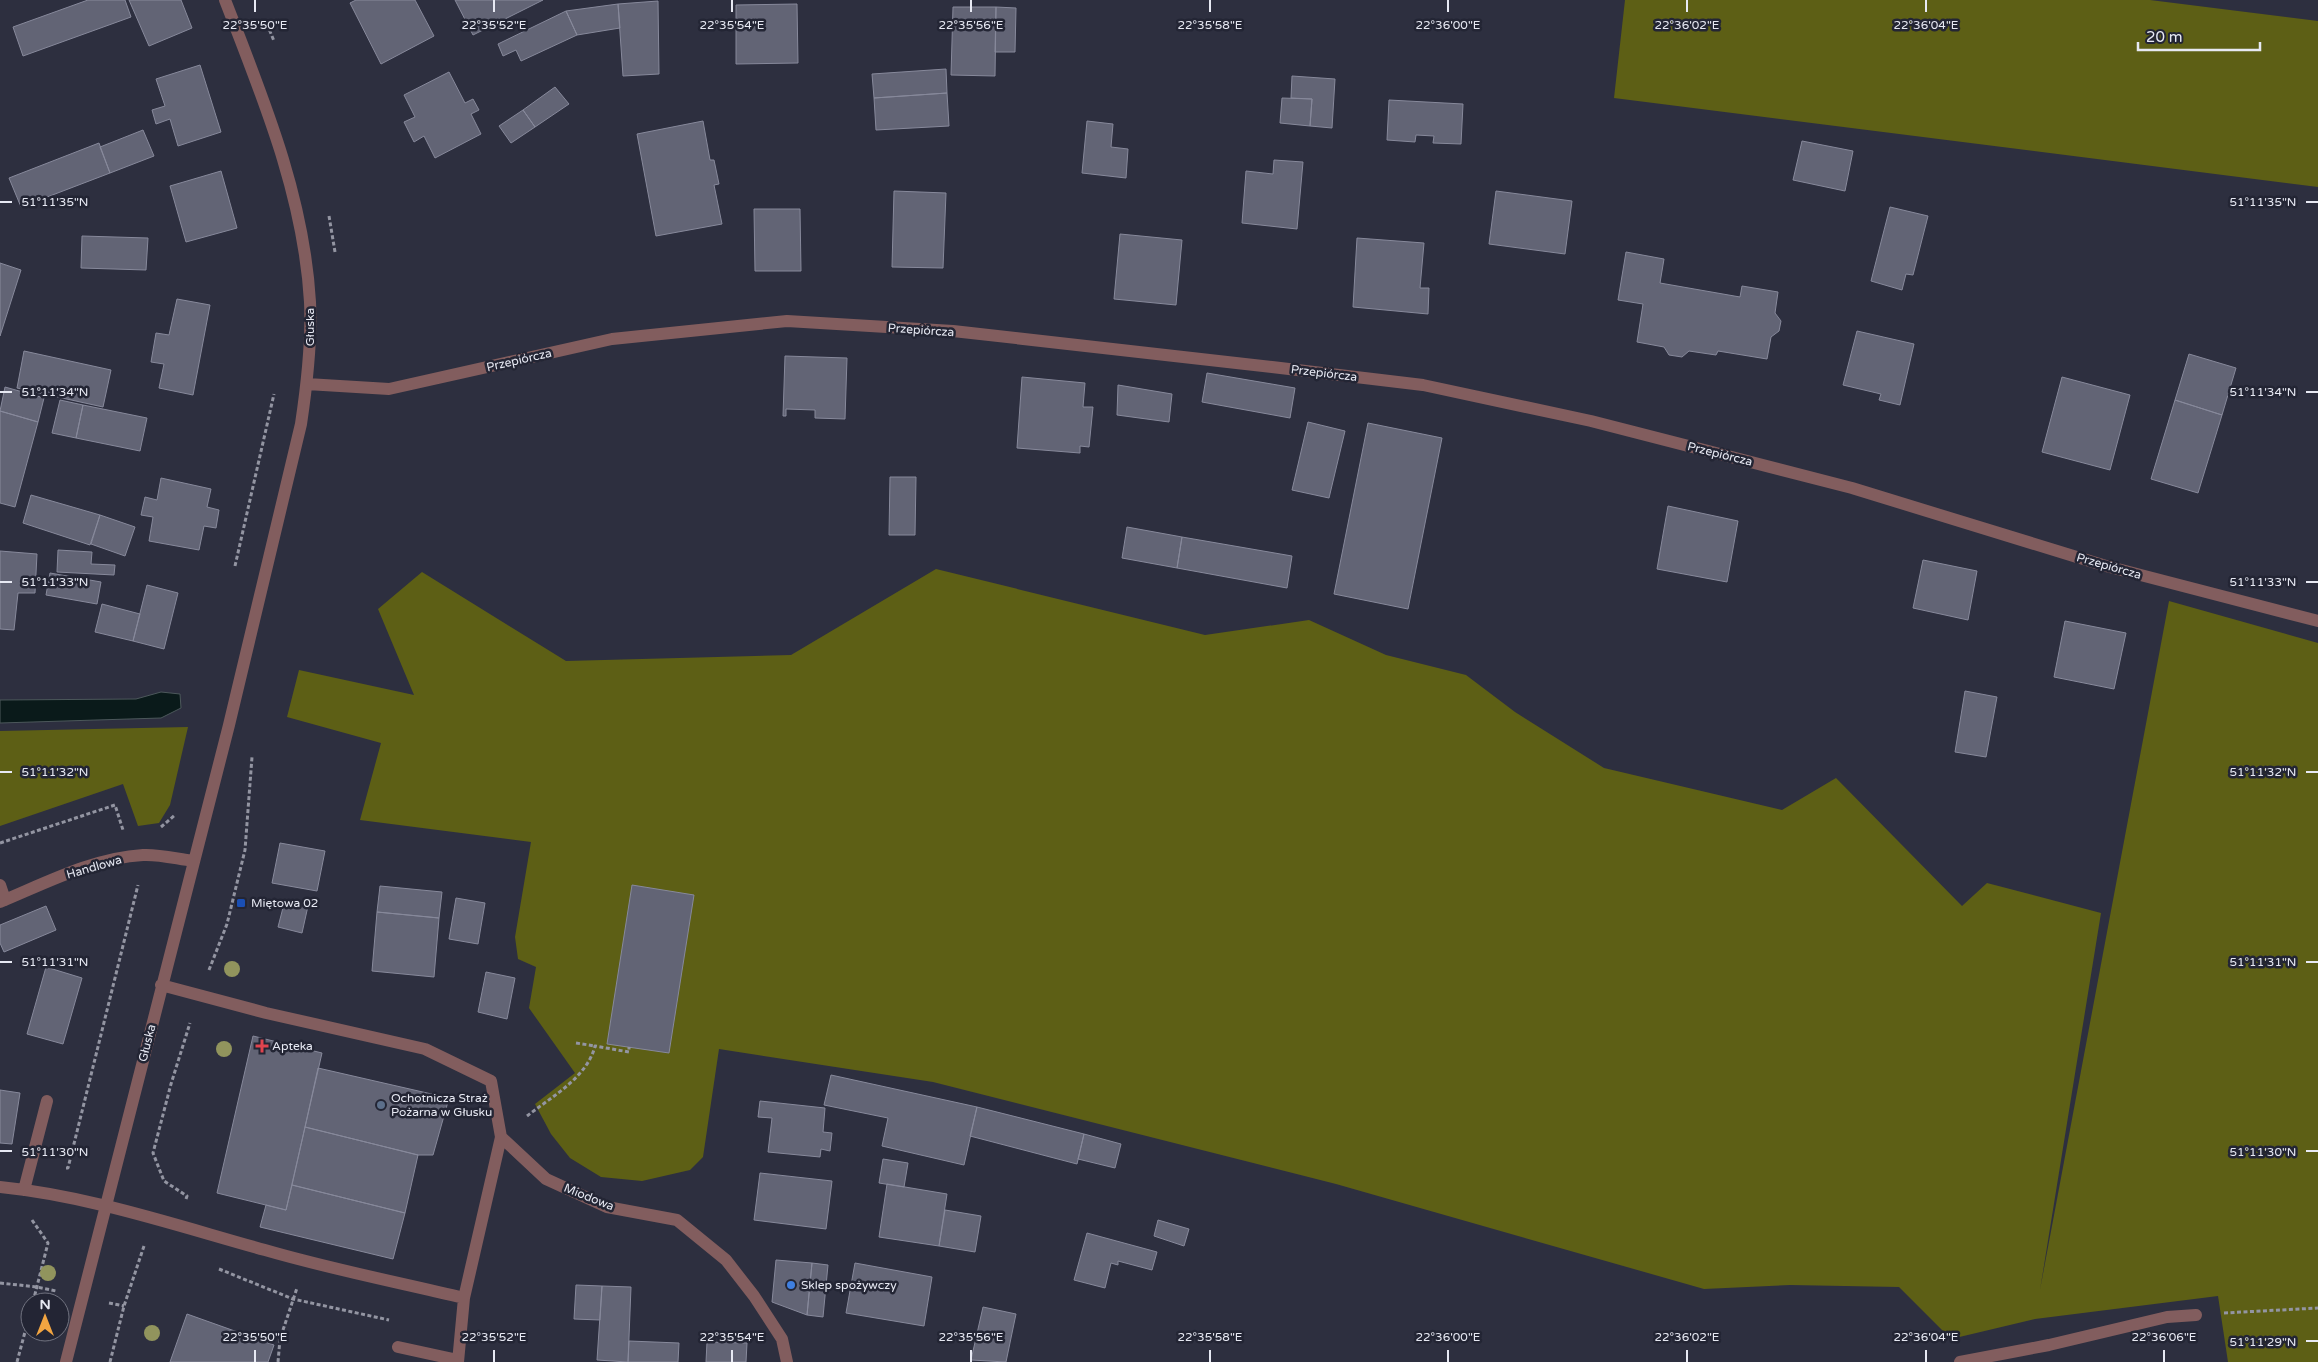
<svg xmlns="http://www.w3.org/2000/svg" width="2318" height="1362" font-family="'Varela Round',sans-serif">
  <rect width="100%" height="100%" fill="#2d2f3f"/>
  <path fill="#5d5f15" d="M1625,0H2150L2318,21V187L1614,98Z
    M936,569L1205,635L1309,620L1386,655L1466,675L1515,712L1604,768L1782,810L1836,778L1962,906L1987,883L2101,913L2040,1290L2169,601L2318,643V1362H2228L2218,1296L2035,1319L1951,1339L1899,1287L1790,1285L1704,1289L1336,1184L933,1082L719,1049L703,1157L690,1170L642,1181L601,1177L570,1158L551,1134L535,1104L575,1073L529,1008L536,967L518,959L515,937L531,842L360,820L381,743L287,717L299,670L414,695L378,609L422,572L566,661L791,655Z
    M188,727L170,805L159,823L138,826L123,784L0,826V731Z"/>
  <path fill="#0a1a1a" stroke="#4c585b" d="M161,692L180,694L181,708L161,718L0,723V700L136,699Z"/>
  <path fill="#626475" stroke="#87899b" d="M88,0H125L131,17L23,56L13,27Z
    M129,0H181L192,28L149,46Z
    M356,0H415L434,36L381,64L350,3Z
    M455,0H543L473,35Z
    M658,1L659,74L623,76L618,4Z
    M618,4L620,28L577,35L566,11Z
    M797,4L798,63L736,64V5Z
    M953,7H996L995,76L951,75Z
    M996,7L1016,8L1015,52H995Z
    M566,11L577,35L521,61L516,50L503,56L498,44Z
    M200,65L221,132L178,146L170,119L156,124L152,110L165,106L156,79Z
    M946,69L947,93L874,98L872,74Z
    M449,72L465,103L473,99L479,110L471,114L481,134L435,158L424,136L414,142L404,122L415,117L404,95Z
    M1292,76L1335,79L1332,128L1310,126L1312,99L1291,98Z
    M555,87L569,104L535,127L523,110Z
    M947,93L949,126L876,130L874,98Z
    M1282,98L1312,99L1310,126L1280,123Z
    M1389,100L1463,104L1461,144L1433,143L1434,136L1416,135L1415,142L1387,140Z
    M523,110L535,127L511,143L499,126Z
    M703,121L710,160H714L719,184L714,185L722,224L656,236L637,134Z
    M1087,121L1113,124L1111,147L1128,149L1126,178L1082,173Z
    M143,130L154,156L110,173L100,147Z
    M1802,141L1853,151L1845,191L1793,180Z
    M99,143L110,173L21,207L9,178Z
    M1274,160L1303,162L1297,229L1242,223L1246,171L1273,174Z
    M221,171L237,228L186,242L170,186Z
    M894,191L946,193L943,268L892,267Z
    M1496,191L1572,201L1565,254L1489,244Z
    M1890,207L1928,216L1913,275L1906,274L1902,290L1871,281Z
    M754,209H800L801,271H755Z
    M1120,234L1182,240L1176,305L1114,299Z
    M82,236L148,238L146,270L81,268Z
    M1357,238L1424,243L1420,288H1429L1428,314L1353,307Z
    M1626,252L1664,259L1660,283L1740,297L1742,286L1778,292L1775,313L1781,321L1779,331L1771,337L1767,359L1718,351L1716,355L1689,351L1682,357L1669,355L1664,347L1637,342L1643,304L1618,300Z
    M0,263L21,270L0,336Z
    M177,299L210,305L193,395L159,388L164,364L151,362L156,333L169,335Z
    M1857,331L1914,344L1900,405L1879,400L1881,394L1843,385Z
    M24,351L111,370L103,407L17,388Z
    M2189,354L2236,368L2222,415L2175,400Z
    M785,356L847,358L845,419L815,418V410L786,409V416H783Z
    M1207,373L1295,388L1290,418L1202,402Z
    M1022,377L1085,383L1083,407H1093L1089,447L1080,446V453L1017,448Z
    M2062,377L2130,395L2110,470L2042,452Z
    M1118,385L1172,394L1169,422L1117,415Z
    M5,387L44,398L38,422L0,411Z
    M60,400L83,405L76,438L52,433Z
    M2175,400L2222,415L2198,493L2151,479Z
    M83,405L147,418L140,451L76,438Z
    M0,411L38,422L15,507L0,503Z
    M1308,422L1345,431L1329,498L1292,490Z
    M1368,423L1442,438L1408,609L1334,594Z
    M890,477H916L915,535H889Z
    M161,478L211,489L207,507L219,510L216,528L204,526L199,550L149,541L153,517L141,515L145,497L157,500Z
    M31,495L100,515L90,545L23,523Z
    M1668,506L1738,521L1727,582L1657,569Z
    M100,515L135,527L125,556L91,544Z
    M1127,527L1182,537L1177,568L1122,558Z
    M1182,537L1292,556L1287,588L1177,568Z
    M58,550L92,552L91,564L115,565L114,575L57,572Z
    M0,551L37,554L35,593H18L14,630L0,629Z
    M1923,560L1977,571L1968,620L1913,608Z
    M50,573L101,582L97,604L46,595Z
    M147,585L178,593L164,649L133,641Z
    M102,604L140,614L133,641L95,632Z
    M2065,621L2126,633L2114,689L2054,677Z
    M1965,691L1997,697L1986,757L1955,752Z
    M280,843L325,851L317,891L272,883Z
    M632,885L694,895L669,1053L607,1044Z
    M380,886L442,892L439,918L377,912Z
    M456,898L485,903L478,944L449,939Z
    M285,900L308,906L302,933L278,927Z
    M46,906L56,930L4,952L0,943V925Z
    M377,912L439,918L434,977L372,971Z
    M46,967L82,978L63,1044L27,1034Z
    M486,972L515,978L507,1019L478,1012Z
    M253,1036L322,1053L286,1210L217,1193Z
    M318,1068L449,1098L433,1155H418L305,1127Z
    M831,1075L977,1107L964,1165L882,1146L888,1118L824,1105Z
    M0,1090L20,1093L12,1144L0,1143Z
    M760,1101L825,1108L823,1132L832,1133L830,1151L821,1149L820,1157L768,1152L772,1118L758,1117Z
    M977,1107L1084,1134L1077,1164L970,1136Z
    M305,1127L418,1155L405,1213L292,1185Z
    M1084,1134L1121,1144L1115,1168L1078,1159Z
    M883,1159L908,1163L904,1187L879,1183Z
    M760,1173L832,1181L826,1229L754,1220Z
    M887,1184L947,1194L939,1246L879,1237Z
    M292,1185L405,1213L393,1259L260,1227L266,1205L286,1210Z
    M945,1210L981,1216L975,1252L939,1246Z
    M1158,1220L1189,1229L1184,1246L1154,1236Z
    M1087,1233L1157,1252L1152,1270L1118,1261V1265L1111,1263L1105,1288L1074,1280Z
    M776,1260L812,1263L807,1315L772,1302Z
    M812,1263L828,1265L823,1317L807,1315Z
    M855,1263L932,1277L924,1326L846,1313Z
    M576,1285L602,1286L600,1320L574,1319Z
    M602,1286L631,1287L628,1362L597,1360Z
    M983,1307L1016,1314L1006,1362L971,1360Z
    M187,1314L274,1345L268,1362H170Z
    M629,1341L679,1343L678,1362H628Z
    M707,1342L747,1343L746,1362H706Z"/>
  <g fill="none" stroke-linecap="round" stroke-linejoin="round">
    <path stroke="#9395a2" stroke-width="3" stroke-dasharray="4 2.5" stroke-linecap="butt" d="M267,24L274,41
      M329,216L335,252
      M235,566L274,394
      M161,827L175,815
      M0,843L115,805L123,830
      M209,970L227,924L245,850L252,757
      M576,1043L595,1046
      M527,1116C551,1097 587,1078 595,1046L629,1052V1047
      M66,1168H68L138,885
      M186,1199L187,1196L164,1181L153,1153L171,1084L190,1023
      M32,1220L48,1243L33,1302
      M219,1269L293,1299L389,1320
      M0,1283L37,1287L56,1291
      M109,1303L124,1306
      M2224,1313L2318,1308
      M17,1362L30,1313
      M110,1362L124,1306L144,1246
      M278,1362L280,1339L297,1288"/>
    <path stroke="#825d5e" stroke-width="12" d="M307,384L389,389L612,339L787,321L953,331L1272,367L1423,385L1591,421L1852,488L2106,566L2318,621
      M0,885L5,900
      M0,902C46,883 93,858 143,855C159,854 177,859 193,861
      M161,985L266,1013L425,1049L491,1081L501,1137
      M0,1187C90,1196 178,1226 265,1250C330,1269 397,1282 464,1298
      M24,1190L47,1101
      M398,1347L458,1360
      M66,1362L229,725L301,424C307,384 312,343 310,302C304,196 263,98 225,0
      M458,1362L464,1298L501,1137L546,1179L607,1207L677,1220L726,1260L754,1296L782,1339L787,1362
      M1960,1362L2049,1345L2167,1317L2196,1315"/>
  </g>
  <g fill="#91945d">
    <circle cx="232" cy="969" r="8"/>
    <circle cx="224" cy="1049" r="8"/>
    <circle cx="48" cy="1273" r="8"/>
    <circle cx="152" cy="1333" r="8"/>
  </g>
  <path fill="none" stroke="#e7e9f3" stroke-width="2" d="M255,0V12M494,0V12M732,0V12M971,0V12M1210,0V12M1448,0V12M1687,0V12M1926,0V12M0,202H12M2306,202H2318M0,392H12M2306,392H2318M0,582H12M2306,582H2318M0,772H12M2306,772H2318M0,962H12M2306,962H2318M0,1151H12M2306,1151H2318M2306,1341H2318M255,1350V1362M494,1350V1362M732,1350V1362M971,1350V1362M1210,1350V1362M1448,1350V1362M1687,1350V1362M1926,1350V1362M2164,1350V1362"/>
  <rect fill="#1a4fb4" stroke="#232534" stroke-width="2" x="236" y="898" width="10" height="10" rx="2.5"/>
  <path fill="#e0444e" stroke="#232534" stroke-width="2" d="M259.5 1038.5h5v5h5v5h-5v5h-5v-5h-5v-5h5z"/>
  <circle fill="#5c6f8a" stroke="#232534" stroke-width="2" cx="381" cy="1105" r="5"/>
  <circle fill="#3f7fe0" stroke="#232534" stroke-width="2" cx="791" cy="1285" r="5"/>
  <g text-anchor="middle" stroke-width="5" stroke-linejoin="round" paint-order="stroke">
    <g font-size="12" fill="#e7e9f3" stroke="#232534">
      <text transform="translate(310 327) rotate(-90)" y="4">Głuska</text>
      <text transform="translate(921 330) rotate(4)" y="4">Przepiórcza</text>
      <text transform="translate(519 360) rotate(-13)" y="4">Przepiórcza</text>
      <text transform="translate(1324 373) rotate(7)" y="4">Przepiórcza</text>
      <text transform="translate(1720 454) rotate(14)" y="4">Przepiórcza</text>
      <text transform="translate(2109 566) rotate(16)" y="4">Przepiórcza</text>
      <text transform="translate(94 867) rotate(-16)" y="4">Handlowa</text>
      <text transform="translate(147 1043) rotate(-76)" y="4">Głuska</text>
      <text transform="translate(589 1197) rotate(22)" y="4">Miodowa</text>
    </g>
    <g font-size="12" fill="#e7e9f3" stroke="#232534" text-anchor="start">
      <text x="251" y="907">Miętowa 02</text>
      <text x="272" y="1050">Apteka</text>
      <text x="391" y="1102">Ochotnicza Straż<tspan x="391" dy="14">Pożarna w Głusku</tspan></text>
      <text x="801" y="1289">Sklep spożywczy</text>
    </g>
  </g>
  <g font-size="12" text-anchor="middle" fill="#e7e9f3" stroke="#232534" stroke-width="5" stroke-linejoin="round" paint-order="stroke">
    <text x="255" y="29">22°35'50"E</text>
    <text x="494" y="29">22°35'52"E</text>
    <text x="732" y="29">22°35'54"E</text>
    <text x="971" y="29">22°35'56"E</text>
    <text x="1210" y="29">22°35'58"E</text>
    <text x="1448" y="29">22°36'00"E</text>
    <text x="1687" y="29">22°36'02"E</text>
    <text x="1926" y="29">22°36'04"E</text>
    <text x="55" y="206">51°11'35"N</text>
    <text x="2263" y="206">51°11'35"N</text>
    <text x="55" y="396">51°11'34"N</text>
    <text x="2263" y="396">51°11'34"N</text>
    <text x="55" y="586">51°11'33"N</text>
    <text x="2263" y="586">51°11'33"N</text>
    <text x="55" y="776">51°11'32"N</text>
    <text x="2263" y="776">51°11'32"N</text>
    <text x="55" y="966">51°11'31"N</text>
    <text x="2263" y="966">51°11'31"N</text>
    <text x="55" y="1156">51°11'30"N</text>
    <text x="2263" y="1156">51°11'30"N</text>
    <text x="255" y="1341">22°35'50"E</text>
    <text x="494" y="1341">22°35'52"E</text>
    <text x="732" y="1341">22°35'54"E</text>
    <text x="971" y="1341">22°35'56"E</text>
    <text x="1210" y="1341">22°35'58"E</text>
    <text x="1448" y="1341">22°36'00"E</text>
    <text x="1687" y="1341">22°36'02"E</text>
    <text x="1926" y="1341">22°36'04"E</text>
    <text x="2164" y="1341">22°36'06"E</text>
    <text x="2263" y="1346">51°11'29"N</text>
  </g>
  <g transform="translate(45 1317)"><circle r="24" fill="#232534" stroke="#717380"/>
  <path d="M0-4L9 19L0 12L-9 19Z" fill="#f2a541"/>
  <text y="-8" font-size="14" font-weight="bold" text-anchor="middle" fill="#e7e9f3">N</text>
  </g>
  <path d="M2138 42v8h122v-8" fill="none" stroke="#e7e9f3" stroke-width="2.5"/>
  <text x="2146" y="42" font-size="15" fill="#e7e9f3" stroke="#232534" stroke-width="4" paint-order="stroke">20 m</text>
</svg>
